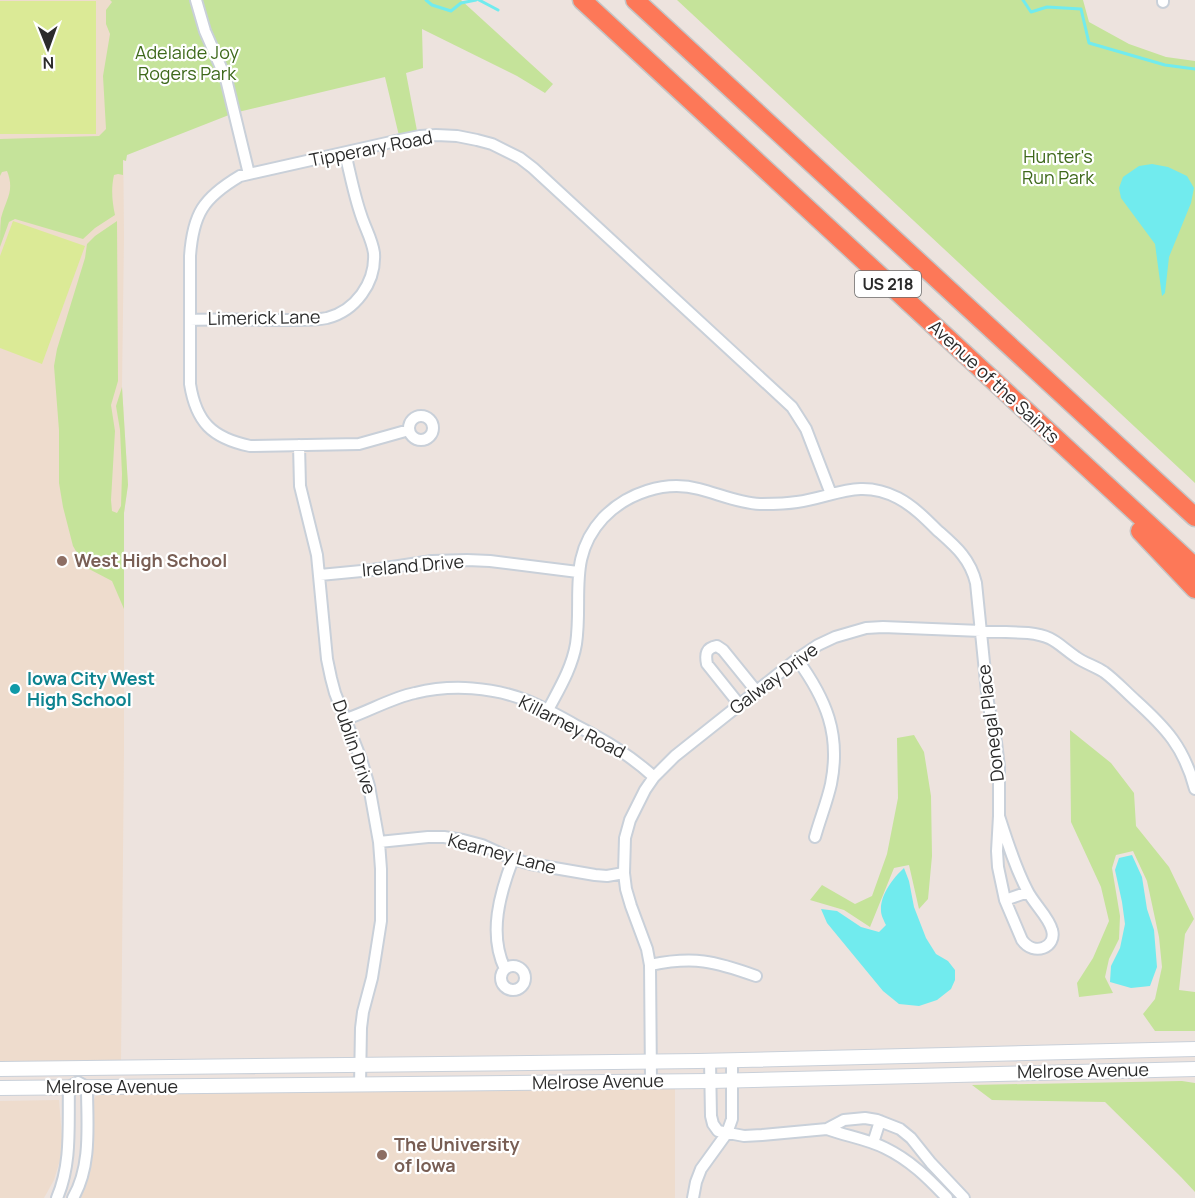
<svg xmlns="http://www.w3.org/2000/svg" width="1195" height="1198" font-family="Manrope,sans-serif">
  <rect width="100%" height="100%" fill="#ede3de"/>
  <path fill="#eedccd" d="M0,0H110L122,9L124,237L122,387L128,485L124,513V750L121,1063L0,1064Z
    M675,1086V1198H76L92,1105L95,1097L100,1093Z
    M59,1100L63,1150L54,1180L44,1198H0V1101Z"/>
  <path fill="#c5e39a" d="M110,0H461L553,84L545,93L517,76L422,29L423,68L406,73L418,136L400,140L385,77L234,113L127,155L126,161L123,160V175L118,174L114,175C111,189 112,201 115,215L95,228L83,239L15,219L9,222L0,247C0,238 0,227 1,218C6,199 15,191 7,171L2,172L0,176V139L99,136L106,129L103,76L110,34L106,24V10L112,2Z
    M677,0H1083L1089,22L1129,44L1166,57L1195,61V483Z
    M117,221L118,381L111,405L115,431L111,500L112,511L117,513L121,506L122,474L120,430L116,406L122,387L128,485L124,513V609L112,581L89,569L81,560L73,546L63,507L59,483V430L54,366L57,349L85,258L87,244L95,236Z
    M1070,730L1111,763L1134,793L1136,826L1169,867L1194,919L1185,934L1179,990L1195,992V1031H1155L1143,1014L1155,999L1162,967L1159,937L1147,881L1133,851L1116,855L1112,868L1120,916L1119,939L1109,959L1105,977L1113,993L1079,997L1077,983L1093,958L1109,921L1101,887L1071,822Z
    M914,735L924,752L931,796L932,856L928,899L919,909L909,865L894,868L870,927L844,910L810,900L822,885L855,904L872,896L887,854L898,798L897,738Z
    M1182,1081L1195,1083V1192L1181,1177L1105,1102L992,1100L972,1085Z"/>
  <path fill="#dbea96" d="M0,1H96V134H0Z
    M13,221L85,246L42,364L0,348V256Z"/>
  <path fill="#71ebee" d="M1152,164L1168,167L1187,176L1194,188L1191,203L1169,257L1165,293L1162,296L1155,244L1121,198L1119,188L1123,177L1139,166Z
    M1132,855L1142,877L1147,909L1154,930L1157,967L1150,986L1131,988L1110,982L1111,966L1120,948L1125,924L1122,902L1115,870L1119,858Z
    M904,868L909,881L914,907L926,938L936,954L948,961L955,970V980L951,989L937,1000L919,1006L899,1004L883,991L827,923L821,909L837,911L861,927L879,932L886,925C884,921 881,915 881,911C880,895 893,878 904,868Z"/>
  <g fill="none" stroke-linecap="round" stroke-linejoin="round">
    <path stroke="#71ebee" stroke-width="3" d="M426,0L432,5L451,11L461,3L476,0
      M479,0L498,10
      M1023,0L1031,12L1047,7L1081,9L1089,43L1165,65L1195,69"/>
    <defs>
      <path id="street" d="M196,0L205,31L226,79L249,174
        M1163,0V2
        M190,320C220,319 251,320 281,320C296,320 312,321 327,318C355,311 376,283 374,253C372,239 365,228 361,215C354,195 350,173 345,153
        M409 428a12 12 0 1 1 24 0a12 12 0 1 1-24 0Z
        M409,430L359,444L250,446C212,438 196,422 190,384V256C193,214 203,198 240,176L400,140L420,136L436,135L457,136L477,140L492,144L520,158L533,168L792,407L806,429L831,494
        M299,445L300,486L317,555L327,659L331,678L335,693L361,759L369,786L379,842L381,869V921L372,978L363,1012L361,1028L360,1085
        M320,575L372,570L432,561L467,560L490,561L578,572
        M797,659C826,699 841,734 831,784C827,802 820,819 815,837
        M739,704L707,664C705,654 706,648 717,646L723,650L757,692
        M548,710C559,689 572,668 576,644C583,597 567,557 603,518C627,493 665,480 699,489C719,494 739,503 760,504C773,504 785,504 797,502C834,497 859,478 898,498C913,506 925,518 937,530C955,546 970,558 976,583L988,702L996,742L999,767V816L997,851L998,867L1005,900L1022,940C1034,957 1057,947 1052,930C1049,917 1033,903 1027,890C1015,867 1007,841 999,816
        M346,719C370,711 391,698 415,693C452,684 493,687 528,701C545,708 561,717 577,726C606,741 630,755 654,777
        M379,842L428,837H444L463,840L482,845L513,859L531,864L595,875L607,876L624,873
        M1005,900L1028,892
        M650,965C694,956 714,961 756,976
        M501 978a12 12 0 1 1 24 0a12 12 0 1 1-24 0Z
        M505,969C488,934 500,893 513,859
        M710,1061L711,1116L713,1124L718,1131L744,1136L762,1135L827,1129L844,1120L865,1118L877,1120L900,1129L911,1138L931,1163L964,1198
        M651,1081L650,965L647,949L631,906L626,889L624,873L625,838L630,820L645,790L654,777L675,756L797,659L818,645L835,637L866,628L883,627L1028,633C1054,636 1056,643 1076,657C1084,663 1095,666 1104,672C1115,680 1125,691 1135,700C1166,728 1184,747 1195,789
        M827,1129C846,1136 867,1139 885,1148C910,1160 928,1178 947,1198
        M873,1143L880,1121
        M57,1198C72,1163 68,1125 69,1087L78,1082L87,1087C87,1124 92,1165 73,1198
        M693,1198L696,1182L701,1169L727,1133L732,1119V1060"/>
      <path id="secondary" d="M0,1069L698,1061L1195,1049
        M0,1088L710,1081L1195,1069"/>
      <path id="highway" d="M582,0L1195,567
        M635,0L1195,517
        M1140,531L1195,589"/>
    </defs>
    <use href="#street" stroke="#c9d0d9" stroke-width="14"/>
    <use href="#secondary" stroke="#c9d0d9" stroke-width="16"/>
    <use href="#highway" stroke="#c4c4c4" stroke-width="21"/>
    <use href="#street" stroke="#fff" stroke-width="10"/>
    <use href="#secondary" stroke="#fff" stroke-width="14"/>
    <use href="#highway" stroke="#fd7858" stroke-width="18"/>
  </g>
  <g fill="#8d6e63" stroke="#fff" stroke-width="2">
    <circle cx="62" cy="561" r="6"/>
    <circle cx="382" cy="1155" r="6"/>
  </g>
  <circle fill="#0f9aa8" stroke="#fff" stroke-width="2" cx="15" cy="689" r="6"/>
  <g text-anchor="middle" stroke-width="4.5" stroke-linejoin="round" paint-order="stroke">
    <rect fill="#fff" stroke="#6b6b6b" stroke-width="1.5" x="855" y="271" width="66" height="26" rx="4.5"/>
    <g font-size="16" font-weight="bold" fill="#2b2b2b">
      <text x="888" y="290">US 218</text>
    </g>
    <g font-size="18" fill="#3e691b" stroke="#fff">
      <text x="187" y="59">Adelaide Joy<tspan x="187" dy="21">Rogers Park</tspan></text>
      <text x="1058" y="163">Hunter's<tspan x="1058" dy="21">Run Park</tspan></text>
    </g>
    <g font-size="18" fill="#2b2b2b" stroke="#fff">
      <text transform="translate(371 149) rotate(-11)" y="6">Tipperary Road</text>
      <text transform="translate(264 318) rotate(-1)" y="6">Limerick Lane</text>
      <text transform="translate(994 382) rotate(43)" y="6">Avenue of the Saints</text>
      <text transform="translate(413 566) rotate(-5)" y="6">Ireland Drive</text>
      <text transform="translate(774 679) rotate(-37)" y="6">Galway Drive</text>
      <text transform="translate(991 723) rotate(-97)" y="6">Donegal Place</text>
      <text transform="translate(572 727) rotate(27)" y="6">Killarney Road</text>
      <text transform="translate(354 747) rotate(71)" y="6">Dublin Drive</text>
      <text transform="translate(502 854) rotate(15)" y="6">Kearney Lane</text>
      <text transform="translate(1083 1071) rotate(-1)" y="6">Melrose Avenue</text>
      <text transform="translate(598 1082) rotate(-1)" y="6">Melrose Avenue</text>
      <text x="112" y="1093">Melrose Avenue</text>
    </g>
    <g font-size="18" font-weight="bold" fill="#785e54" stroke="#fff" text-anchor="start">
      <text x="74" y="567">West High School</text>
      <text x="394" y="1151">The University<tspan x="394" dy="21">of Iowa</tspan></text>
    </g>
    <g font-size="18" font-weight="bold" fill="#0d838f" stroke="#fff" text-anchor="start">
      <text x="27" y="685">Iowa City West<tspan x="27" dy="21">High School</tspan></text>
    </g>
  </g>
  <g transform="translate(48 48) rotate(179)" stroke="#ffffff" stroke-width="4.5" paint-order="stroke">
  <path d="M0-4.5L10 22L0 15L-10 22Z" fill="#2b2b2b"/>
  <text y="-9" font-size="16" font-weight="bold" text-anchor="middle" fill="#2b2b2b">N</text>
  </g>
</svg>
